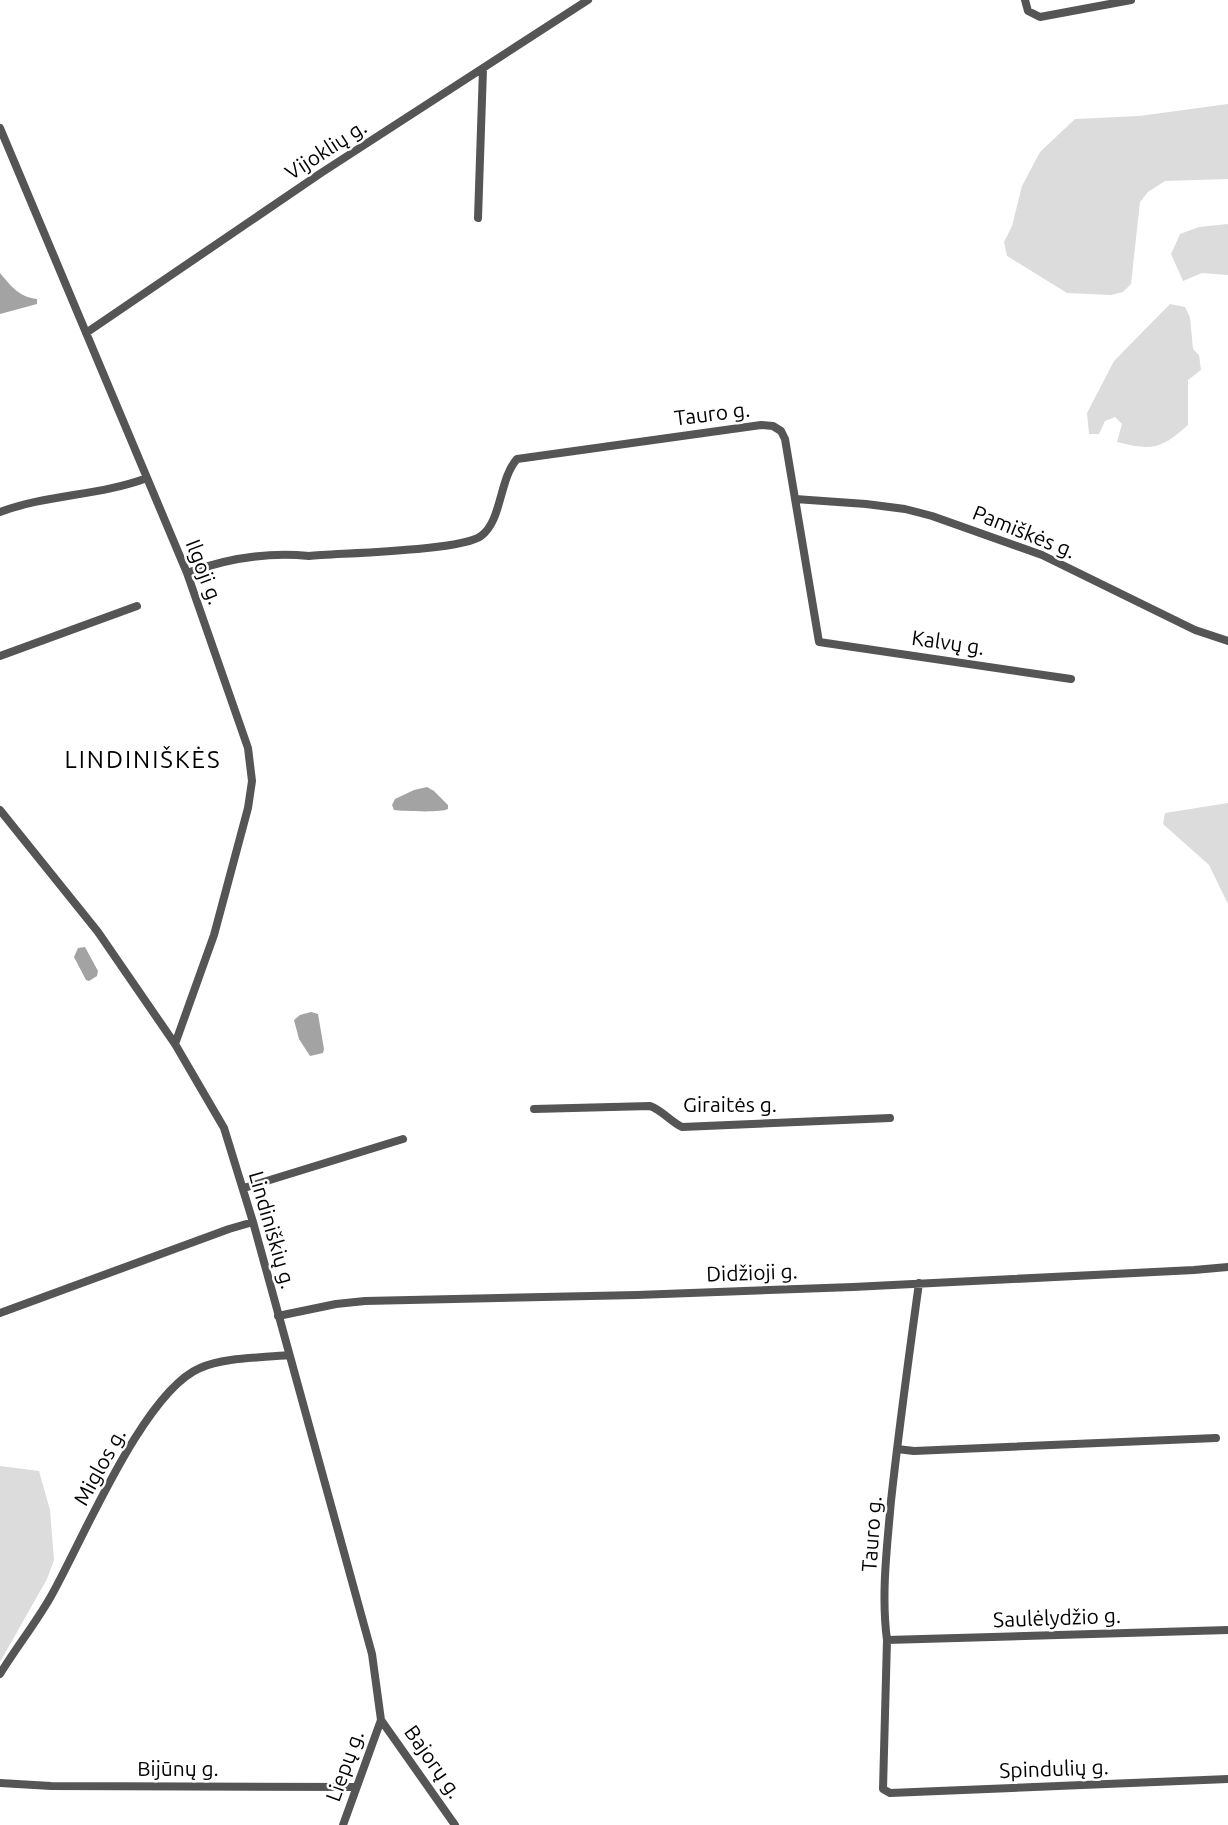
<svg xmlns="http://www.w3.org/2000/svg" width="1228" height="1825" font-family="Ubuntu,sans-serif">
  <rect width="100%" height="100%" fill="#fff"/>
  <path fill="#dcdcdc" d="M1228,104V179L1165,181L1148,192L1140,202L1131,284L1123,292L1111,295L1067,293L1007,256L1004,242L1012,226L1022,186L1040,152L1075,119L1139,116Z
    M1228,224V275L1202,273L1183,281L1171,254L1180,234L1199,227Z
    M1170,304L1185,307L1190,317L1193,349L1199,355L1201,370L1188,380V425C1161,449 1153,451 1117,442L1122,424L1115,417L1105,421L1099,434H1089L1087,413L1114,361Z
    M1228,803V904L1209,865L1163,824L1165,813Z
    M0,1466L39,1471L50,1510L54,1560L47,1579L0,1662Z"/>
  <path fill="#a3a3a3" d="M0,273C11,286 19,297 37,299V304L0,314Z
    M427,787L434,791L448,805V809C441,813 403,811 394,810L392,805L395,799L414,790Z
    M85,947L98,971L97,976L89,981L86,980L74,957L78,948Z
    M311,1012L318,1014L324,1049L323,1053L310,1056L299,1039L294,1020L300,1015Z"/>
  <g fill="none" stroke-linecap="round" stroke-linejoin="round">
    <path stroke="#555" stroke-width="8" d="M1025,0L1028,11L1040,17L1131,0
      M0,128L187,573L248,748L252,781L248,808L214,935L175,1044
      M478,218L483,69
      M86,333L321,173L588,0
      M795,499L866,504L905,509L932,516L1042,555L1195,630L1228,641
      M0,512C48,494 99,496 147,478
      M187,573C225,559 268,552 309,556C340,553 461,551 481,536C502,521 499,479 517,459L761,425L773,426L781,431L785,439L819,642L1071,679
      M0,656L137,606
      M0,810L98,932L175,1044L224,1128L253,1222L372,1654L381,1720L455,1825
      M534,1109L650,1106C663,1111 670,1121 682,1127L890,1118
      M244,1188L403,1139
      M919,1283C909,1355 899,1428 891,1501C887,1547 881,1595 887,1640L883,1789L890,1793L1228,1779
      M0,1313L229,1229L253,1222
      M278,1316L336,1304L365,1301L637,1295L853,1287L1194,1270L1228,1267
      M897,1449L914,1451L1216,1438
      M887,1640L1228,1630
      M0,1674C16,1648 35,1624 50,1598C82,1542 143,1392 200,1368C224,1357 262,1358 289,1355
      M0,1783L51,1786L356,1787
      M343,1825L381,1720"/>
  </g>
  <g text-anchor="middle" stroke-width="5" stroke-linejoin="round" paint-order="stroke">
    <g font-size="21" fill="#000" stroke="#fff">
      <text transform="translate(326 150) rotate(-33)" y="7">Vijoklių g.</text>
      <text transform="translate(712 414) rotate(-7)" y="7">Tauro g.</text>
      <text transform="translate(1024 532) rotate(22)" y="7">Pamiškės g.</text>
      <text transform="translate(204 572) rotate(69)" y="7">Ilgoji g.</text>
      <text transform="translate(948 643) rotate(8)" y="7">Kalvų g.</text>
      <text x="730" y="1112">Giraitės g.</text>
      <text transform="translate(272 1230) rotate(74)" y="7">Lindiniškių g.</text>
      <text transform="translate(752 1273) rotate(-2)" y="7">Didžioji g.</text>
      <text transform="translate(100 1467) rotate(-61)" y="7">Miglos g.</text>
      <text transform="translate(872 1534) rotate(-86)" y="7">Tauro g.</text>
      <text transform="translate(1057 1618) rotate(-2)" y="7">Saulėlydžio g.</text>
      <text transform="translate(433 1762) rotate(55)" y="7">Bajorų g.</text>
      <text transform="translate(345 1766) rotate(-70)" y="7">Liepų g.</text>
      <text x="178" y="1776">Bijūnų g.</text>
      <text transform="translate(1054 1769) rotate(-2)" y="7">Spindulių g.</text>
    </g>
    <g font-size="24" letter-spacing="2" fill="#000" stroke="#fff">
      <text x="143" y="768">LINDINIŠKĖS</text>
    </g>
  </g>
</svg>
